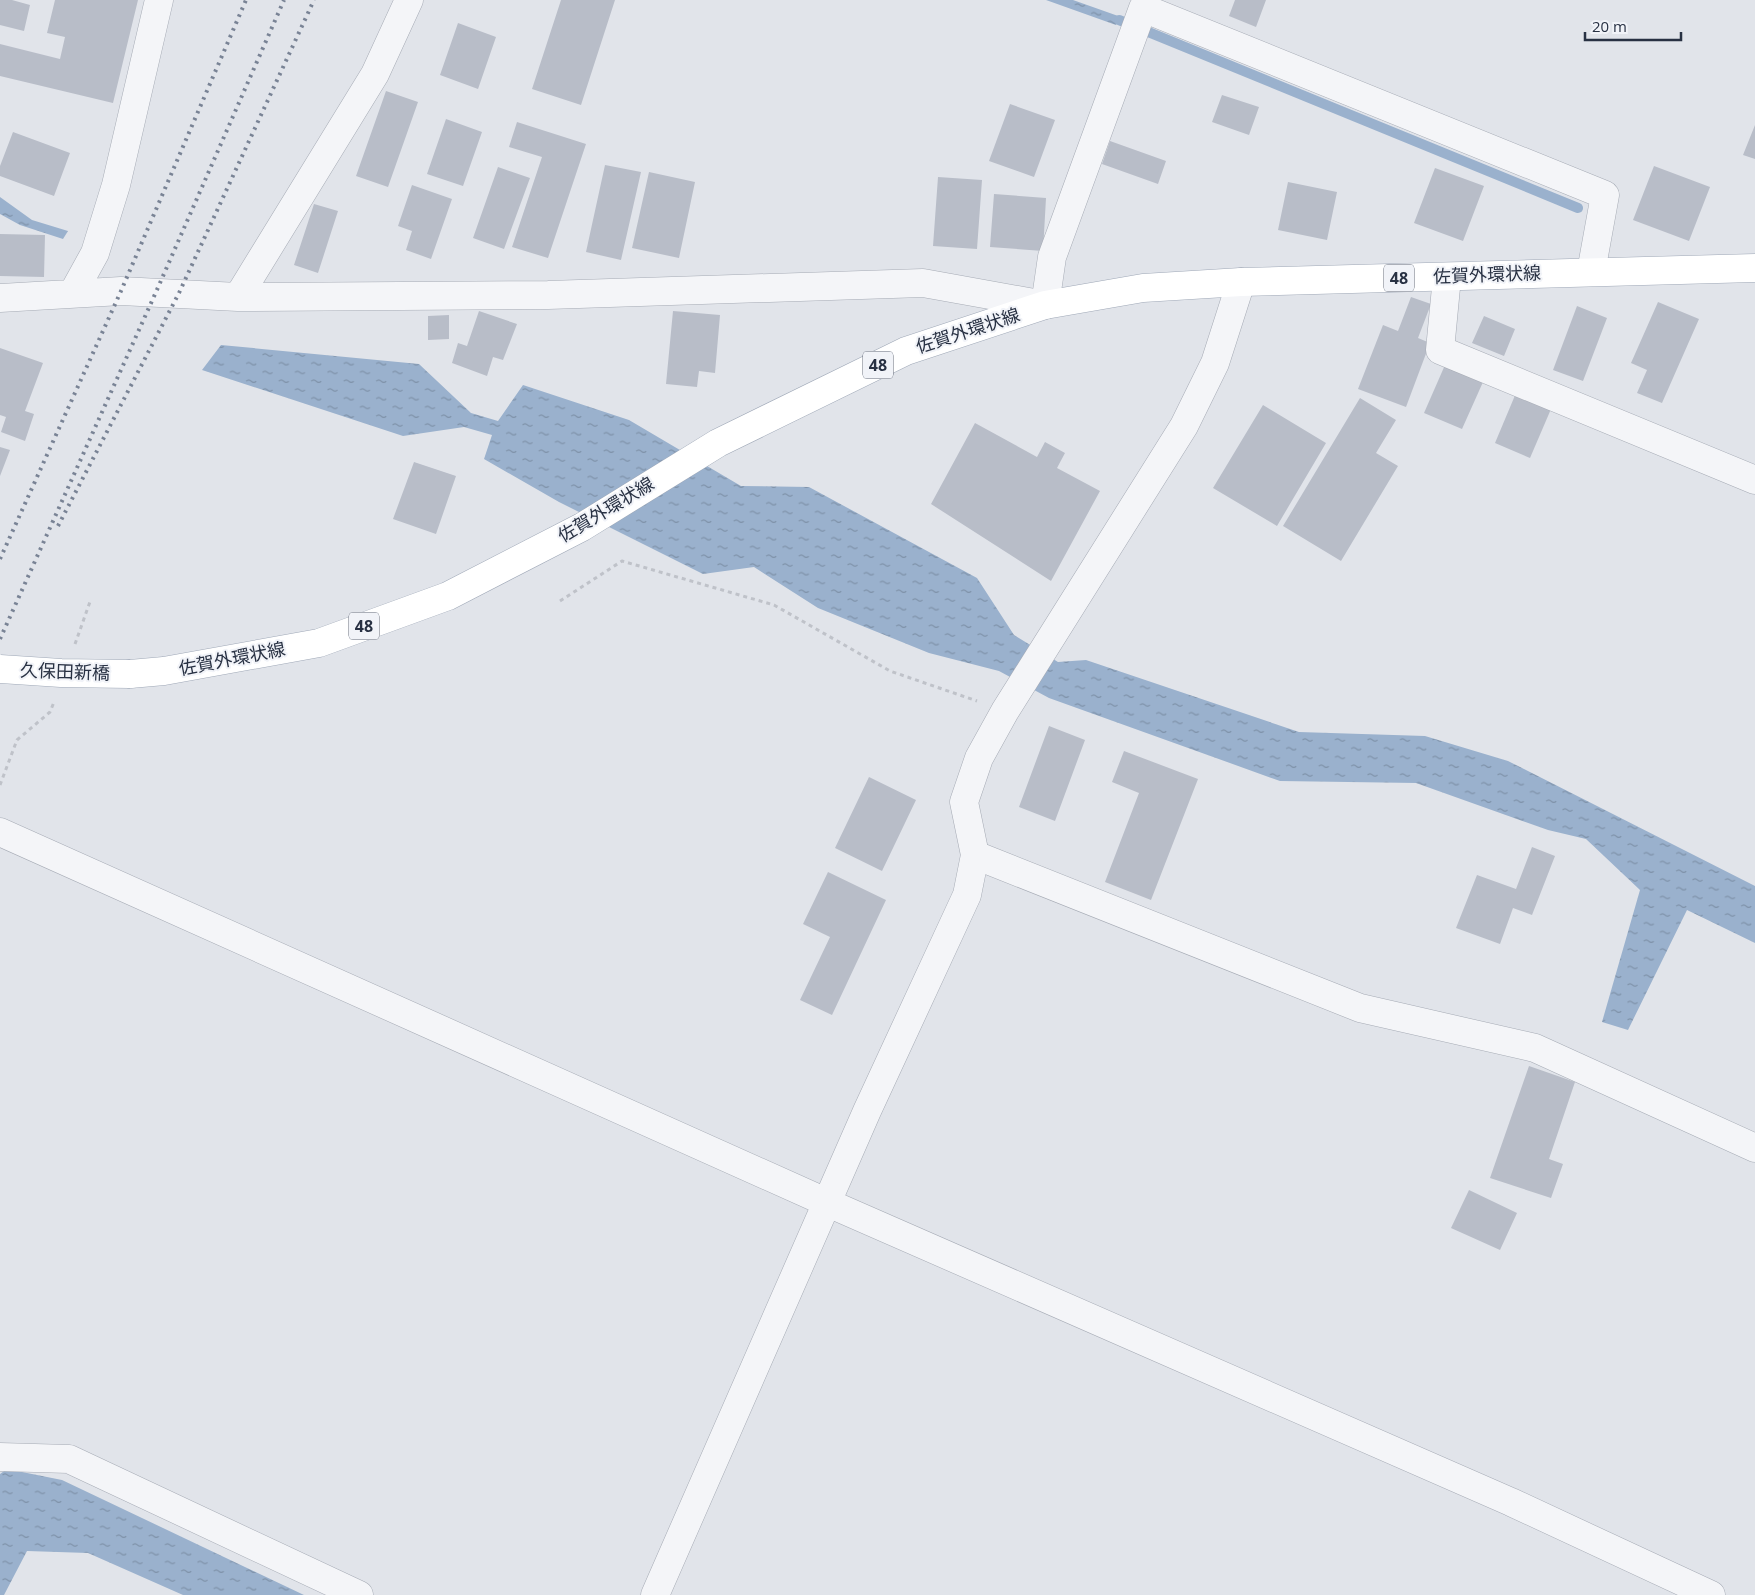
<svg xmlns="http://www.w3.org/2000/svg" width="1755" height="1595" font-family="'Open Sans','Noto Sans JP',sans-serif">
  <defs>
    <pattern id="water-ripples" width="26" height="14" patternUnits="userSpaceOnUse" patternTransform="scale(1.25)"><rect width="26" height="14" fill="#9ab1cd"/><path d="M2 4q2-2 4 0t4 0M15 11q2-2 4 0t4 0" fill="none" stroke="#7e91a8"/></pattern>
  </defs>
  <rect width="100%" height="100%" fill="#e1e4ea"/>
  <path fill="url(#water-ripples)" d="M1046,0H1073L1121,17L1116,25Z
    M0,197L32,220L68,231L63,239L20,225L0,214Z
    M221,345L419,364L471,413L498,421L523,385L629,420L741,486L809,487L977,578L1014,635L1058,662L1086,660L1299,732L1425,736L1508,761L1755,886V943L1687,910L1628,1030L1602,1022L1640,890L1586,839L1548,830L1416,783L1280,781L1049,698L999,671L929,653L818,608L754,567L703,574L559,502L484,459L492,435L464,427L403,436L202,370Z
    M7,1469L62,1480L304,1595H183L88,1553L27,1551L4,1595H0V1474Z"/>
  <g fill="none" stroke-linecap="round" stroke-linejoin="round">
    <path stroke="#9ab1cd" stroke-width="10" d="M1119,20L1578,208"/>
  </g>
  <path fill="#b8bdc8" d="M0,0H12L30,5L24,31L0,25Z
    M55,0H138L113,103L0,76V44L60,59L65,37L47,33Z
    M561,0H615L581,105L532,89Z
    M1235,0H1266L1256,27L1229,16Z
    M458,23L496,37L478,89L440,75Z
    M386,91L418,102L388,187L356,176Z
    M1222,95L1259,107L1249,135L1212,122Z
    M1010,104L1055,120L1034,177L989,161Z
    M446,119L482,132L463,186L427,174Z
    M517,122L586,144L548,258L512,247L542,157L509,147Z
    M1755,125V159L1743,155Z
    M13,132L70,153L54,196L0,176V166Z
    M1110,141L1166,161L1158,184L1102,164Z
    M605,165L641,172L621,260L586,252Z
    M1654,166L1710,187L1689,241L1633,220Z
    M498,167L530,178L504,249L473,238Z
    M1435,168L1484,186L1463,241L1414,223Z
    M649,172L695,182L679,258L632,248Z
    M938,177L982,180L977,249L933,246Z
    M1288,182L1337,192L1327,240L1278,230Z
    M412,185L452,199L431,259L406,250L412,231L398,226Z
    M994,194L1046,198L1043,251L990,247Z
    M314,204L338,211L318,273L294,265Z
    M0,234L45,235L44,277L0,276Z
    M1411,297L1431,304L1418,338L1430,343L1406,407L1358,389L1383,325L1398,331Z
    M1658,302L1699,319L1662,403L1637,393L1647,370L1631,363Z
    M1577,306L1607,318L1583,381L1553,370Z
    M479,311L517,324L503,360L493,357L487,376L452,363L458,343L467,346Z
    M673,311L720,315L715,373L699,371L697,387L666,384Z
    M449,315V339L428,340V316Z
    M1484,316L1515,329L1504,356L1472,343Z
    M0,348L43,363L25,411L34,414L25,441L1,432L6,417L0,415Z
    M1445,365L1483,382L1462,429L1424,413Z
    M1516,393L1551,409L1530,458L1495,443Z
    M1360,398L1396,420L1376,453L1398,466L1341,561L1283,526Z
    M1263,405L1326,443L1277,526L1213,488Z
    M975,423L1037,457L1045,442L1065,453L1057,468L1100,491L1051,581L931,504Z
    M0,447L10,450L0,476Z
    M414,462L456,476L436,534L393,519Z
    M1049,726L1085,740L1055,821L1019,807Z
    M1124,751L1198,779L1151,900L1105,882L1139,793L1112,782Z
    M869,777L916,800L882,871L835,848Z
    M1532,847L1555,856L1532,915L1513,908L1500,944L1456,928L1477,875L1516,889Z
    M828,872L886,900L832,1015L800,1000L830,937L803,924Z
    M1529,1066L1575,1082L1549,1159L1563,1164L1551,1198L1490,1178Z
    M1469,1190L1517,1213L1500,1250L1451,1228Z"/>
  <g fill="none" stroke-linecap="round" stroke-linejoin="round">
    <defs>
      <path id="minor" d="M1447,277L1440,350L1755,480
        M73,293L95,253L116,185L159,0
        M238,297L375,74L409,0
        M0,298L121,291L238,297L548,295L923,283L1045,305L1052,257L1143,8L1605,195L1591,272
        M0,832L828,1203L1511,1502L1711,1595
        M975,855L1360,1008L1535,1048L1755,1148
        M0,1457L69,1459L359,1595
        M655,1595L867,1111L967,895L975,855L964,802L979,758L1005,711L1184,426L1215,363L1241,282"/>
      <path id="primary" d="M130,674L164,671L319,643L448,596L582,527L718,443L906,351L1045,305L1143,288L1241,282L1755,268"/>
    </defs>
    <use href="#minor" stroke="#a6abb5" stroke-width="29"/>
    <use href="#primary" stroke="#9fa8b7" stroke-width="29"/>
    <path stroke="#bfc2c9" stroke-width="3" stroke-dasharray="4 4" stroke-linecap="butt" d="M560,601L622,561L774,605L890,671L977,701
      M75,644L91,599
      M0,785L17,740L50,712L54,702"/>
    <use href="#minor" stroke="#f4f5f8" stroke-width="28"/>
    <use href="#primary" stroke="#fff" stroke-width="28"/>
    <path stroke="#798395" stroke-width="4" stroke-dasharray="2.5 5" stroke-linecap="butt" d="M58,526L179,293L314,0
      M0,559L121,291L246,0
      M0,639L156,292L284,0"/>
    <defs>
      <path id="primary-bridge" d="M0,669L61,673L130,674"/>
    </defs>
    <use href="#primary-bridge" stroke="#9fa8b7" stroke-width="29" stroke-linecap="butt"/>
    <use href="#primary-bridge" stroke="#fff" stroke-width="28"/>
  </g>
  <g text-anchor="middle" stroke-width="4" stroke-linejoin="round" paint-order="stroke">
    <g fill="#f1f3f8" stroke="#646b79" stroke-width="1">
      <rect x="1384" y="264.5" width="30" height="27" rx="4"/>
      <rect x="863" y="351.5" width="30" height="27" rx="4"/>
      <rect x="349" y="612.5" width="30" height="27" rx="4"/>
    </g>
    <g font-size="16" font-weight="bold" fill="#283143">
      <text x="1399" y="284">48</text>
      <text x="878" y="371">48</text>
      <text x="364" y="632">48</text>
    </g>
    <g font-size="18" fill="#283143" stroke="#f1f3f8">
      <text transform="translate(1487 275) rotate(-2)" y="6">佐賀外環状線</text>
      <text transform="translate(968 331) rotate(-18)" y="6">佐賀外環状線</text>
      <text transform="translate(606 510) rotate(-31)" y="6">佐賀外環状線</text>
      <text transform="translate(232 659) rotate(-11)" y="6">佐賀外環状線</text>
      <text transform="translate(65 672) rotate(2)" y="6">久保田新橋</text>
    </g>
  </g>
  <path d="M1585 32v8h96v-8" fill="none" stroke="#283143" stroke-width="2.5"/>
  <text x="1592" y="32" font-size="15" fill="#283143" stroke="#f1f3f8" stroke-width="4" paint-order="stroke">20 m</text>
</svg>
